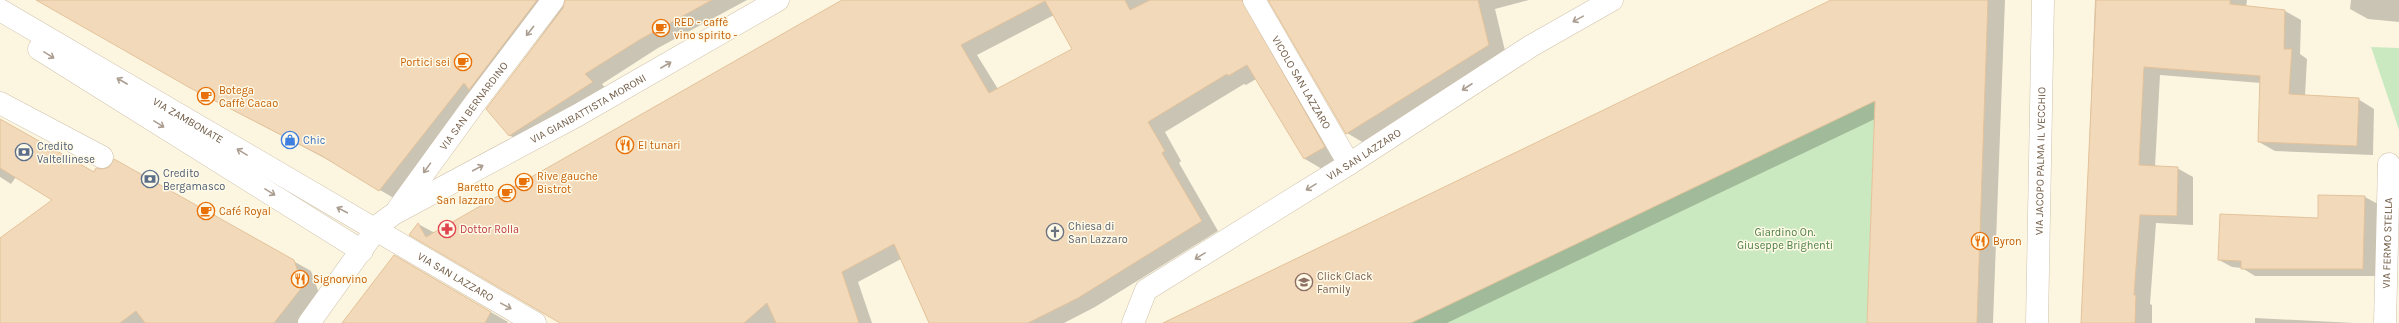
<svg xmlns="http://www.w3.org/2000/svg" width="2399" height="323" font-family="Karla,sans-serif">
  <rect width="100%" height="100%" fill="#fcf6e1"/>
  <path fill="#cae9c0" d="M2371,47L2399,48V130Z
    M1883,91L1874,127L1867,323H1410L1854,111Z"/>
  <path fill="#0003" fill-rule="evenodd" d="M37,0H563L397,200L334,163L201,93Z
    M595,0H747L658,48L602,84L609,92L526,145L509,135L487,109L565,3Z
    M843,0H1264L1341,157L1322,169L1305,159L1256,79L1246,85L1244,84L1165,132L1181,161L1179,163L1218,231L1095,307L1064,323H930L901,259L858,282L872,323H562L410,234L418,224L435,233ZM1054,15L1073,50L998,89L977,55Z
    M1270,0H1529L1495,9L1506,55L1364,143L1347,133Z
    M1835,0H2005L1993,323H1868L1875,119L1447,323H1187Z
    M2095,0H2247L2246,7L2285,11L2301,20L2300,54L2307,59L2305,96L2358,99L2374,109L2373,155L2275,151L2259,142L2261,83L2160,75L2155,167L2177,168L2193,177V225L2156,223L2150,304L2152,305V323H2082Z
    M2351,0H2399V22L2368,19L2350,9Z
    M0,120L94,174L110,168L114,160L311,271L320,296L299,323H0V239L54,200L16,177L11,184L0,177Z
    M2365,197L2378,204L2376,276H2255L2242,268L2232,267L2219,260L2318,219Z
    M394,256L508,322L507,323H344Z
    M2255,318L2355,323H2255Z"/>
  <path fill="#f1d9b9" stroke="#e4c29a" fill-rule="evenodd" d="M36,0H537L469,90L464,83L379,191L322,156L192,89Z
    M565,0H712L641,39L585,74L593,82L509,136L486,109L563,8Z
    M842,0H1125L1130,10L1150,0H1242L1325,147L1304,159L1247,65L1228,76L1227,74L1148,122L1165,151L1162,153L1202,221L1078,298L1028,323H929L894,244L842,272L859,323H776L767,303L744,323H560L409,235L418,223L426,237ZM1045,1L1072,49L989,93L961,45Z
    M1268,0H1478L1489,45L1346,134Z
    M1831,0H1988L1977,323H1867L1875,101L1411,323H1163Z
    M2096,0H2230V4L2285,10L2284,49H2292L2289,94L2359,98L2357,146L2258,142L2260,76L2144,67L2139,165L2178,167L2177,216L2140,215L2134,295H2136L2135,323H2081Z
    M0,119L94,172L96,168L103,169L109,167L114,159L294,260L303,286L274,323H145L136,311L120,323H0V238L52,200L0,168Z
    M2318,195L2365,196L2363,269H2241V261L2218,260L2220,214L2318,218Z
    M394,255L491,312L485,323H342Z"/>
  <g fill="none" stroke-linecap="round" stroke-linejoin="round">
    <defs>
      <path id="pedestrian" d="M0,103L102,157"/>
      <g id="minor">
        <path id="s1" d="M1254,0L1349,164"/>
        <path id="s2" d="M0,10L535,323"/>
        <path d="M39,49L362,251"/>
        <path id="s3" d="M398,209L475,103L553,0"/>
        <path id="s4" d="M309,323L380,224L395,213L578,115L778,0"/>
        <path id="s5" d="M1133,323L1146,290L1349,164L1531,46L1612,0"/>
        <path id="s6" d="M2385,323L2389,164"/>
      </g>
      <g id="tertiary">
        <path id="s7" d="M2037,323L2043,0"/>
      </g>
    </defs>
    <use href="#pedestrian" stroke="#cfc1ab" stroke-width="23"/>
    <use href="#minor" stroke="#cfc1ab" stroke-width="23"/>
    <use href="#tertiary" stroke="#cfc1ab" stroke-width="23"/>
    <use href="#pedestrian" stroke="#fff" stroke-width="22"/>
    <use href="#minor" stroke="#fff" stroke-width="22"/>
    <use href="#tertiary" stroke="#fff" stroke-width="22"/>
  </g>
  <defs><path id="oneway-shaft" d="M-6 0H5M1.5-3L5.5 0L1.5 3" fill="none" stroke-width="1.6" stroke-linecap="round" stroke-linejoin="round"/></defs>
  <g stroke="#ab9e91">
    <use href="#oneway-shaft" transform="translate(1578 19) rotate(151)"/>
    <use href="#oneway-shaft" transform="translate(530 31) rotate(128)"/>
    <use href="#oneway-shaft" transform="translate(49 55) rotate(32)"/>
    <use href="#oneway-shaft" transform="translate(666 65) rotate(-30)"/>
    <use href="#oneway-shaft" transform="translate(122 81) rotate(-150)"/>
    <use href="#oneway-shaft" transform="translate(1467 87) rotate(147)"/>
    <use href="#oneway-shaft" transform="translate(159 124) rotate(32)"/>
    <use href="#oneway-shaft" transform="translate(242 152) rotate(-149)"/>
    <use href="#oneway-shaft" transform="translate(427 168) rotate(126)"/>
    <use href="#oneway-shaft" transform="translate(478 168) rotate(-28)"/>
    <use href="#oneway-shaft" transform="translate(1311 187) rotate(148)"/>
    <use href="#oneway-shaft" transform="translate(270 192) rotate(32)"/>
    <use href="#oneway-shaft" transform="translate(342 210) rotate(-152)"/>
    <use href="#oneway-shaft" transform="translate(1200 256) rotate(148)"/>
    <use href="#oneway-shaft" transform="translate(506 306) rotate(29)"/>
  </g>
  <defs>
    <symbol id="cafe-ring" viewBox="-11 -11 22 22"><circle r="9.5" fill="#fffae7" stroke="#e8710a" stroke-width="1.5"/><path d="M-5.5-4.5H6V0H3Q3 3.5 0 3.5H-2.5Q-5.5 3.5-5.5 0ZM3-3.2v2h1.7v-2ZM-6 4.5H4V6H-6Z" fill="#e8710a"/></symbol>
    <symbol id="shop-ring" viewBox="-11 -11 22 22"><circle r="9.5" fill="#fffae7" stroke="#3f7fe0" stroke-width="1.5"/><path d="M-5-2.5h2.3a2.7 3.5 0 0 1 5.4 0H5L5.5 6h-11ZM-1.5-2.5h3a1.5 2.3 0 0 0-3 0Z" fill="#3f7fe0"/></symbol>
    <symbol id="restaurant-ring" viewBox="-11 -11 22 22"><circle r="9.5" fill="#fffae7" stroke="#e8710a" stroke-width="1.5"/><path d="M-5-6h1v4h1v-4h1v4h1v-4h1v5L-1.5 .5V6h-2V.5L-5-1ZM5-6V6H3V1.5H1.5Q1.5-4 5-6Z" fill="#e8710a"/></symbol>
    <symbol id="bank-ring" viewBox="-11 -11 22 22"><circle r="9.5" fill="#fffae7" stroke="#5c6f8a" stroke-width="1.5"/><path d="M-6-4H6V4H-6ZM0-2.3a2.3 2.3 0 1 0 0 4.6a2.3 2.3 0 1 0 0-4.6Z" fill="#5c6f8a"/></symbol>
    <symbol id="pharmacy-ring" viewBox="-11 -11 22 22"><circle r="9.5" fill="#fffae7" stroke="#e0444e" stroke-width="1.5"/><path d="M-2-6h4v4h4v4h-4v4h-4v-4h-4v-4h4Z" fill="#e0444e"/></symbol>
    <symbol id="church-ring" viewBox="-11 -11 22 22"><circle r="9.5" fill="#fffae7" stroke="#6b7280" stroke-width="1.5"/><path d="M-1.2-6h2.4v3.5h3.3v2.4h-3.3V6h-2.4V-.1h-3.3v-2.4h3.3Z" fill="#6b7280"/></symbol>
    <symbol id="school-ring" viewBox="-11 -11 22 22"><circle r="9.5" fill="#fffae7" stroke="#8d6e63" stroke-width="1.5"/><path d="M0-5L7-2L0 1L-7-2ZM-4 1L0 2.5L4 1V4Q0 6-4 4Z" fill="#8d6e63"/></symbol>
  </defs>
  <g fill-rule="evenodd">
    <use href="#cafe-ring" x="651" y="18" width="20" height="20"/>
    <use href="#cafe-ring" x="453" y="52" width="20" height="20"/>
    <use href="#cafe-ring" x="196" y="86" width="20" height="20"/>
    <use href="#shop-ring" x="280" y="130" width="20" height="20"/>
    <use href="#restaurant-ring" x="615" y="135" width="20" height="20"/>
    <use href="#bank-ring" x="14" y="142" width="20" height="20"/>
    <use href="#bank-ring" x="140" y="169" width="20" height="20"/>
    <use href="#cafe-ring" x="514" y="172" width="20" height="20"/>
    <use href="#cafe-ring" x="497" y="183" width="20" height="20"/>
    <use href="#cafe-ring" x="196" y="201" width="20" height="20"/>
    <use href="#pharmacy-ring" x="437" y="219" width="20" height="20"/>
    <use href="#church-ring" x="1045" y="222" width="20" height="20"/>
    <use href="#restaurant-ring" x="1970" y="231" width="20" height="20"/>
    <use href="#restaurant-ring" x="290" y="269" width="20" height="20"/>
    <use href="#school-ring" x="1294" y="272" width="20" height="20"/>
  </g>
  <g text-anchor="middle" stroke-width="3" stroke-linejoin="round" paint-order="stroke">
    <g font-size="11" fill="#c56008" stroke="#fffae7" text-anchor="start">
      <text x="674" y="26">RED - caffè<tspan x="674" dy="13">vino spirito -</tspan></text>
      <text x="450" y="66" text-anchor="end">Portici sei</text>
      <text x="219" y="94">Botega<tspan x="219" dy="13">Caffè Cacao</tspan></text>
      <text x="638" y="149">El tunari</text>
      <text x="537" y="180">Rive gauche<tspan x="537" dy="13">Bistrot</tspan></text>
      <text x="494" y="191" text-anchor="end">Baretto<tspan x="494" dy="13">San lazzaro</tspan></text>
      <text x="219" y="215">Café Royal</text>
      <text x="1993" y="245">Byron</text>
      <text x="313" y="283">Signorvino</text>
    </g>
    <g font-size="11" fill="#735e48" stroke="#fffae7">
      <text dy="4" stroke="none"><textPath href="#s1" startOffset="95">VICOLO SAN LAZZARO</textPath></text>
      <text dy="4" stroke="none"><textPath href="#s3" startOffset="128">VIA SAN BERNARDINO</textPath></text>
      <text dy="4" stroke="none"><textPath href="#s4" startOffset="360">VIA GIANBATTISTA MORONI</textPath></text>
      <text dy="4" stroke="none"><textPath href="#s2" startOffset="218">VIA ZAMBONATE</textPath></text>
      <text dy="4" stroke="none"><textPath href="#s5" startOffset="292">VIA SAN LAZZARO</textPath></text>
      <text dy="4" stroke="none"><textPath href="#s7" startOffset="162">VIA JACOPO PALMA IL VECCHIO</textPath></text>
      <text dy="4" stroke="none"><textPath href="#s6" startOffset="80">VIA FERMO STELLA</textPath></text>
      <text dy="4" stroke="none"><textPath href="#s2" startOffset="528">VIA SAN LAZZARO</textPath></text>
    </g>
    <g font-size="11" fill="#366cbe" stroke="#fffae7" text-anchor="start">
      <text x="303" y="144">Chic</text>
    </g>
    <g font-size="11" fill="#4e5e75" stroke="#fffae7" text-anchor="start">
      <text x="37" y="150">Credito<tspan x="37" dy="13">Valtellinese</tspan></text>
      <text x="163" y="177">Credito<tspan x="163" dy="13">Bergamasco</tspan></text>
    </g>
    <g font-size="11" fill="#5b616d" stroke="#fffae7" text-anchor="start">
      <text x="1068" y="230">Chiesa di<tspan x="1068" dy="13">San Lazzaro</tspan></text>
    </g>
    <g font-size="11" fill="#be3a42" stroke="#fffae7" text-anchor="start">
      <text x="460" y="233">Dottor Rolla</text>
    </g>
    <g font-size="11" fill="#4b7e43" stroke="#fffae7">
      <text x="1785" y="236">Giardino On.<tspan x="1785" dy="13">Giuseppe Brighenti</tspan></text>
    </g>
    <g font-size="11" fill="#785e54" stroke="#fffae7" text-anchor="start">
      <text x="1317" y="280">Click Clack<tspan x="1317" dy="13">Family</tspan></text>
    </g>
  </g>
</svg>
